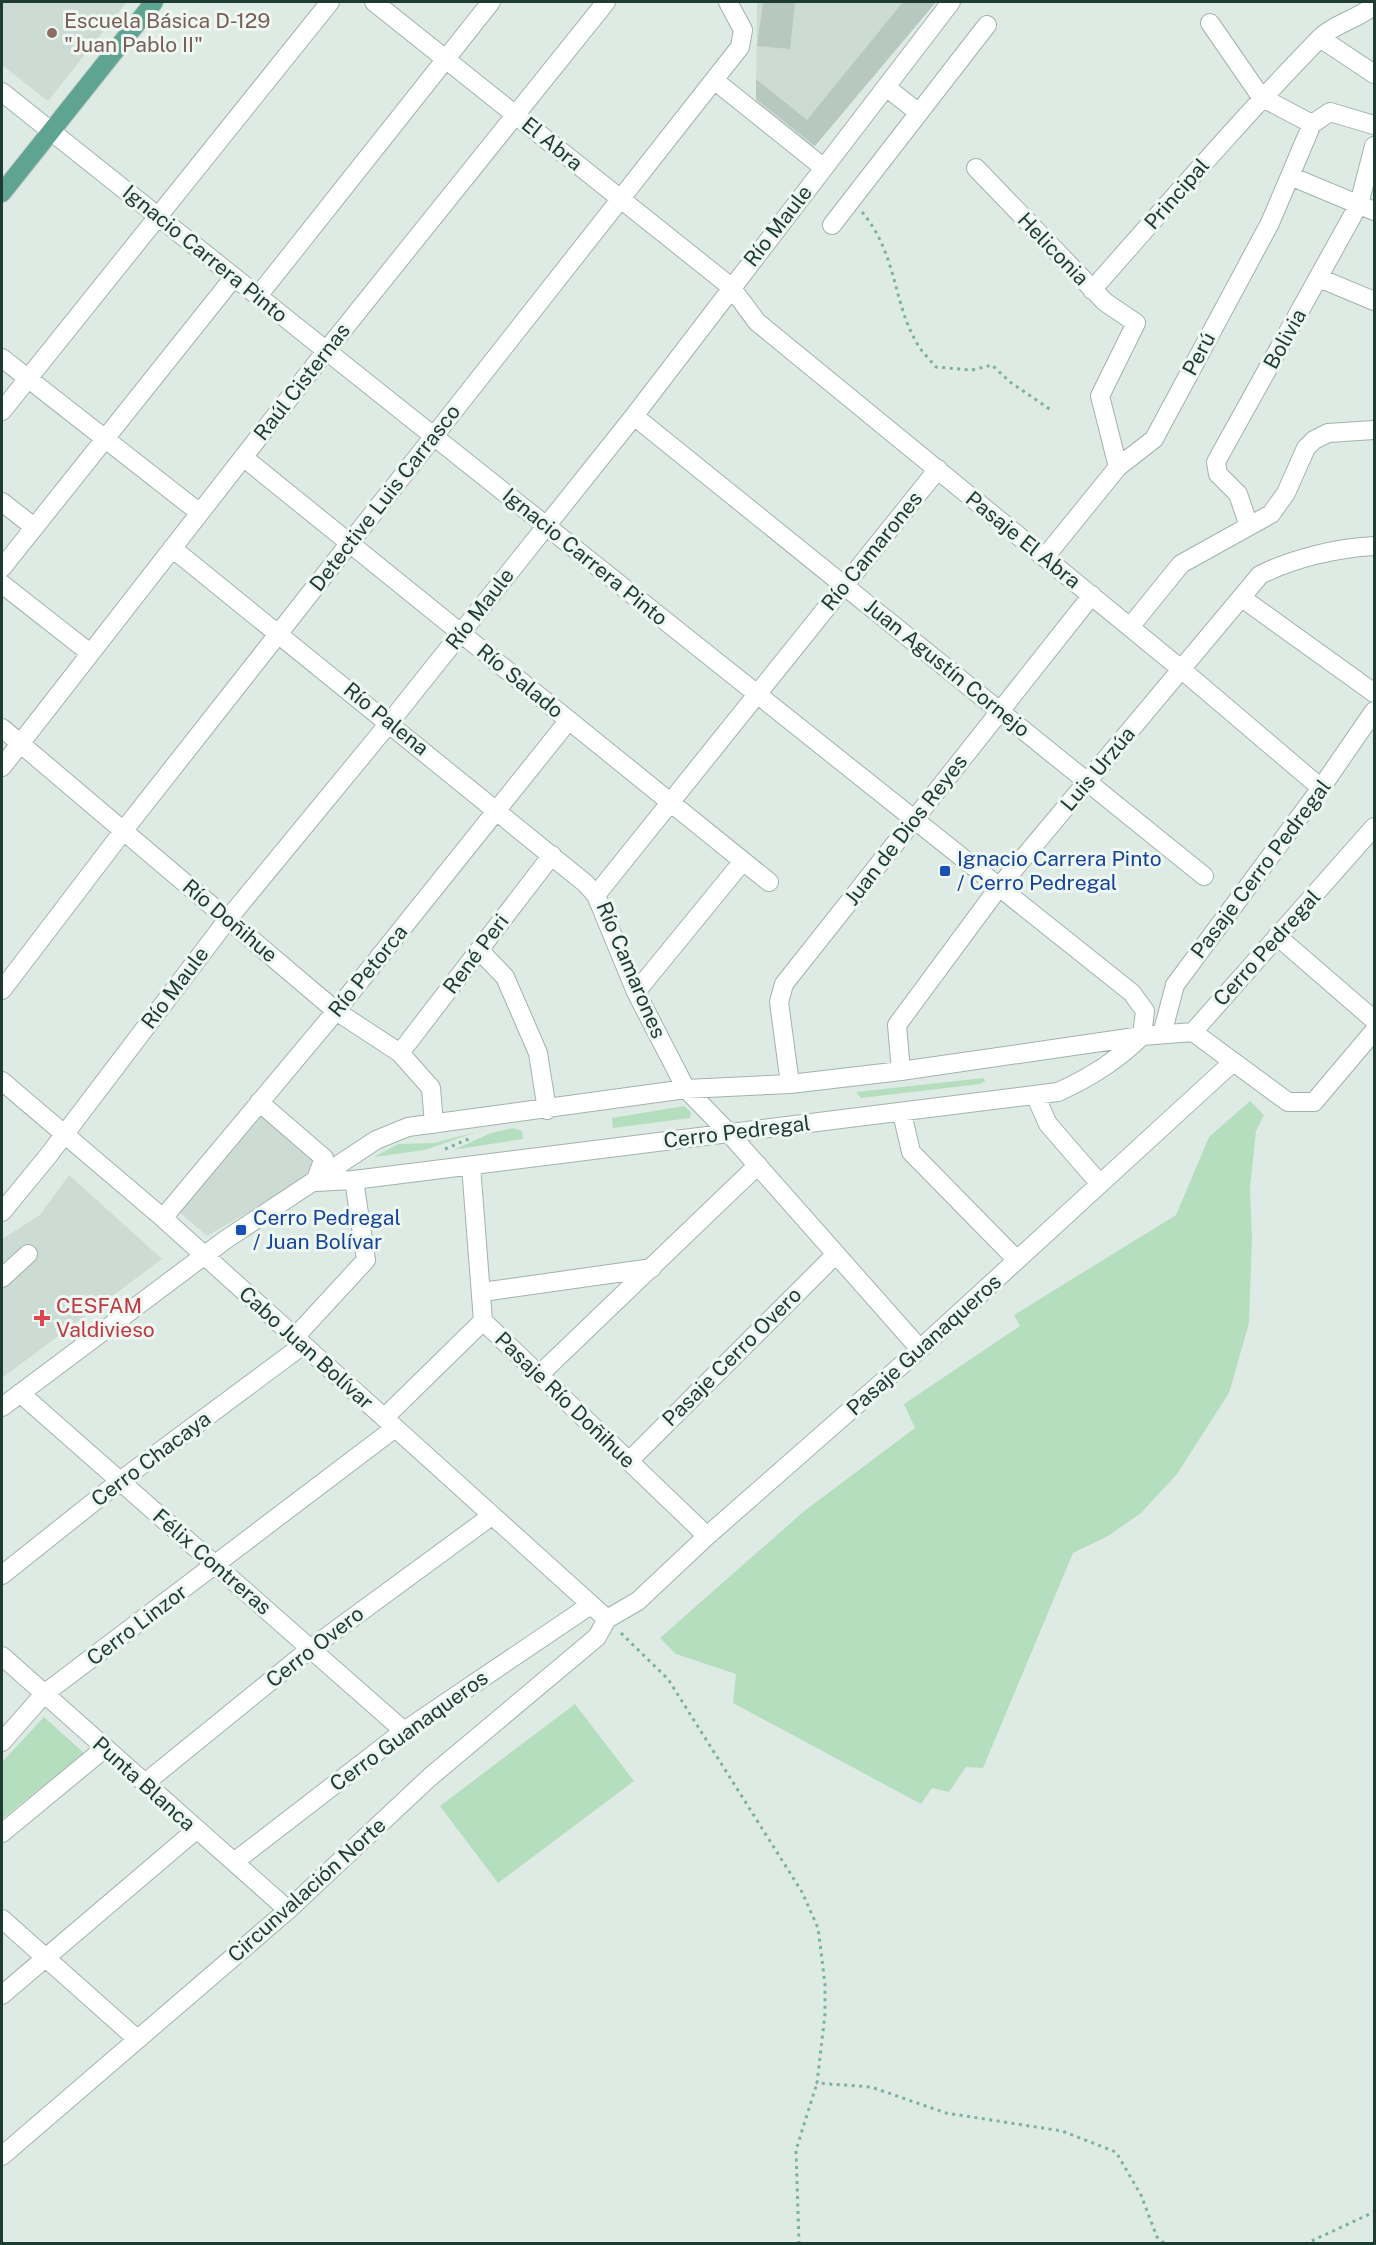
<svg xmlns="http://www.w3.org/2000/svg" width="1376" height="2245" font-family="'Public Sans',sans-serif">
  <rect width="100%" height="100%" fill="#deebe5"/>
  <path fill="#ccdbd3" d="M2,2H127L48,101L2,65Z
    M757,2H936L811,150L756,105Z
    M260,1111L318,1159L314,1173L207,1236L178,1211Z
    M69,1175L162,1259L2,1378V1239L40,1215Z"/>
  <path fill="#b5debf" d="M984,1078L985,1081L980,1084L861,1098L856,1092Z
    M1250,1101L1264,1115L1256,1131L1250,1188L1252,1238L1249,1323L1229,1393L1177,1474L1141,1513L1108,1536L1073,1553L983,1768L966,1767L949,1792L932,1788L921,1804L733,1703L736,1674L676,1654L660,1638L803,1512L915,1428L904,1404L1020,1326L1014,1315L1176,1215L1209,1137Z
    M684,1106L691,1112L690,1118L613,1128L612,1118Z
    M513,1128L522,1131L523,1139L453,1150L491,1133Z
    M476,1132L425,1150L374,1157L398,1144L434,1143Z
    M575,1704L634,1781L498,1883L440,1806Z
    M44,1717L84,1753L2,1819V1762Z"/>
  <path fill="#b6c8c0" d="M763,2H795L790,49L757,46Z
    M903,2H936L815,146L756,99V79L807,120Z"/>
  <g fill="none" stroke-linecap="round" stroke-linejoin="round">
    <defs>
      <path id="minor" d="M374,2L731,287L757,322L1181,669L1321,788
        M1210,23L1261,97L1312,124L1330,112L1374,125
        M1320,38L1374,74
        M714,80L824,168
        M886,87L919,113
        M2,92L1132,993L1145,1011L1142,1036
        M976,168L1105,302L1136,323L1100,396L1118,467
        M1290,176L1374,211
        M832,225L987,25
        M1319,278L1374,301
        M1092,290C1167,205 1241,119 1320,38C1335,23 1359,19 1374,5
        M258,296L491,2
        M2,358L200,513
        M2,411L330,2
        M634,416L1204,876
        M243,457L769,882
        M2,502L34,527
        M1249,526L1238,494L1218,474L1216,462L1359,204L1374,146
        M172,548L585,883L596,895L636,992L686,1089L728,1132L920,1349
        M1045,557L1118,467L1154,439L1270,223L1312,124
        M2,568L234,277
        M2,584L90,653
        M1242,598L1374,693
        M1130,627L1181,564L1271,514L1286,493L1306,448L1314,440L1328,433L1374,430
        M2,728L336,1011L400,1053L431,1088L434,1124
        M2,767L326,351L606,2
        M596,895L938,469
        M1277,936L1374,1020
        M479,950L505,977L538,1053L547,1110
        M2,990L124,830L740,47L743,30L728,2
        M636,992L743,861
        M1193,1032L1288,1102H1314L1374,1031
        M1162,1034L1175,985L1321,788L1374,711
        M400,1053L552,855
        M901,1071L897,1025L999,887L1260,575C1294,558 1337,548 1374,546
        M2,1081L163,1218L607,1619
        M790,1084L779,1002L784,984L1092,595
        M1035,1095L1048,1124L1100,1184
        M259,1102L324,1158L315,1182
        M902,1113L911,1152L1017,1260
        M471,1166L483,1321L707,1536
        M315,1182L354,1180L1058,1092C1091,1077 1116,1061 1142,1036
        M2,1212L48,1156L228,919L390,722L634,416L951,2
        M163,1218L336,1011L569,720
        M2,1278L28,1254
        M482,1292L652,1268
        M295,1337L366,1260L354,1180
        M539,1375L758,1165
        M20,1393L404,1731
        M2,1407L225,1240L376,1140L408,1127L686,1089L790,1084L901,1071L1142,1036L1193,1032L1374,827
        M384,1418L483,1321
        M629,1461L836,1254
        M2,1575L120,1481L303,1345
        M607,1619L638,1601L707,1536L920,1349L1233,1062
        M2,1656L288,1910
        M2,1742L44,1694L395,1428
        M145,1783L310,1649L490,1517
        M2,1833L105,1748
        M234,1862L404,1731L589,1606
        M2,1919L137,2039
        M2,1995L196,1830
        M2,2156L288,1910L430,1777L597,1637L607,1619"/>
      <path id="major" d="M2,193L154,2"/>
    </defs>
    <use href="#minor" stroke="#a1b3ac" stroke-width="20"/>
    <use href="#major" stroke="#c0c8c6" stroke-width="20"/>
    <path stroke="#7cb19f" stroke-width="3" stroke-dasharray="3 4.5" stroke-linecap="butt" d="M862,212C898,255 892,302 918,345C923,353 930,360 936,367L972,370L992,365L1010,382L1051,410
      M445,1149L471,1138
      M621,1633L668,1679L802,1892L818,1928L825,1984V2014L817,2083L871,2087L946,2113L1062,2131L1116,2152L1141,2195L1157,2237L1165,2244
      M799,2244L796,2150L817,2083
      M1305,2244L1374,2212"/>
    <use href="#minor" stroke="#fff" stroke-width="18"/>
    <use href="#major" stroke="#5fa490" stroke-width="18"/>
  </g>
  <circle fill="#8d6e63" stroke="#eef7f2" stroke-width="2" cx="52" cy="33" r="6"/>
  <g fill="#1a4fb4" stroke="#eef7f2" stroke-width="2">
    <rect x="939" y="865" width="12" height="12" rx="3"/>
    <rect x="235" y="1224" width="12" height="12" rx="3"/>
  </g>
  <path fill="#e0444e" stroke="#eef7f2" stroke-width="2" d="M39 1309h6v6h6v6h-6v6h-6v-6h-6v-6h6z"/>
  <g text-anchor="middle" stroke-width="6" stroke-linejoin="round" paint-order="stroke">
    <g font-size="21" fill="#785e54" stroke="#eef7f2" text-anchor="start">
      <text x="64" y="28">Escuela Básica D-129<tspan x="64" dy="24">"Juan Pablo II"</tspan></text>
    </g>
    <g font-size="21" fill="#1e3b33" stroke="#eef7f2">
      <text transform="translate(552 144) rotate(39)" y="7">El Abra</text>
      <text transform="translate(1177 194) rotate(-49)" y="7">Principal</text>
      <text transform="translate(778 226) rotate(-52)" y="7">Río Maule</text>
      <text transform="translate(1053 249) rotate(46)" y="7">Heliconia</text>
      <text transform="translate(205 254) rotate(39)" y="7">Ignacio Carrera Pinto</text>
      <text transform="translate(1285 339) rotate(-61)" y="7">Bolivia</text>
      <text transform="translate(1199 354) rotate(-62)" y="7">Perú</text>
      <text transform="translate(302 382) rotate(-52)" y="7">Raúl Cisternas</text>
      <text transform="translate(385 498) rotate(-52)" y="7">Detective Luis Carrasco</text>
      <text transform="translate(1023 540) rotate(39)" y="7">Pasaje El Abra</text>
      <text transform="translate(872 551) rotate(-51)" y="7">Río Camarones</text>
      <text transform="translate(585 557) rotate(39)" y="7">Ignacio Carrera Pinto</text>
      <text transform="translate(480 609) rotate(-52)" y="7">Río Maule</text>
      <text transform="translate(947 668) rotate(39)" y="7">Juan Agustín Cornejo</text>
      <text transform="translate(520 681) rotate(39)" y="7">Río Salado</text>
      <text transform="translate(386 719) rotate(39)" y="7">Río Palena</text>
      <text transform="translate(1098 769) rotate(-50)" y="7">Luis Urzúa</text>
      <text transform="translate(906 830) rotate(-52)" y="7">Juan de Dios Reyes</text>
      <text transform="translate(1261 869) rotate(-53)" y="7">Pasaje Cerro Pedregal</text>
      <text transform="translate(230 921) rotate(40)" y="7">Río Doñihue</text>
      <text transform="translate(1267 948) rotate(-48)" y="7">Cerro Pedregal</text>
      <text transform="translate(476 954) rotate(-53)" y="7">René Peri</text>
      <text transform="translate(631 970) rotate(67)" y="7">Río Camarones</text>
      <text transform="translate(368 971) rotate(-51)" y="7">Río Petorca</text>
      <text transform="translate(175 988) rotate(-53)" y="7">Río Maule</text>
      <text transform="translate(737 1132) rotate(-7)" y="7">Cerro Pedregal</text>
      <text transform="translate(924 1345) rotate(-42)" y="7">Pasaje Guanaqueros</text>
      <text transform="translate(306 1348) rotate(42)" y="7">Cabo Juan Bolívar</text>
      <text transform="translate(732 1357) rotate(-45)" y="7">Pasaje Cerro Overo</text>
      <text transform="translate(565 1400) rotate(44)" y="7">Pasaje Río Doñihue</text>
      <text transform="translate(151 1459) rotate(-37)" y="7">Cerro Chacaya</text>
      <text transform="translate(212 1562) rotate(41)" y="7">Félix Contreras</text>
      <text transform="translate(137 1625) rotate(-37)" y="7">Cerro Linzor</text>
      <text transform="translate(315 1647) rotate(-38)" y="7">Cerro Overo</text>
      <text transform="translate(409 1731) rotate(-36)" y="7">Cerro Guanaqueros</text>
      <text transform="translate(144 1784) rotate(42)" y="7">Punta Blanca</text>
      <text transform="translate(307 1890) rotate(-42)" y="7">Circunvalación Norte</text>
    </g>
    <g font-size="21" fill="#164399" stroke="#eef7f2" text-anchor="start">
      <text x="957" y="866">Ignacio Carrera Pinto<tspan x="957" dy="24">/ Cerro Pedregal</tspan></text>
      <text x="253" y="1225">Cerro Pedregal<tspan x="253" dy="24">/ Juan Bolívar</tspan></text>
    </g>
    <g font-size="21" fill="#be3a42" stroke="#eef7f2" text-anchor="start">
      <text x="56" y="1313">CESFAM<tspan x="56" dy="24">Valdivieso</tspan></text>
    </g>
  </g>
  <rect width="1376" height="2245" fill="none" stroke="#1e3b33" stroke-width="6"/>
</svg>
